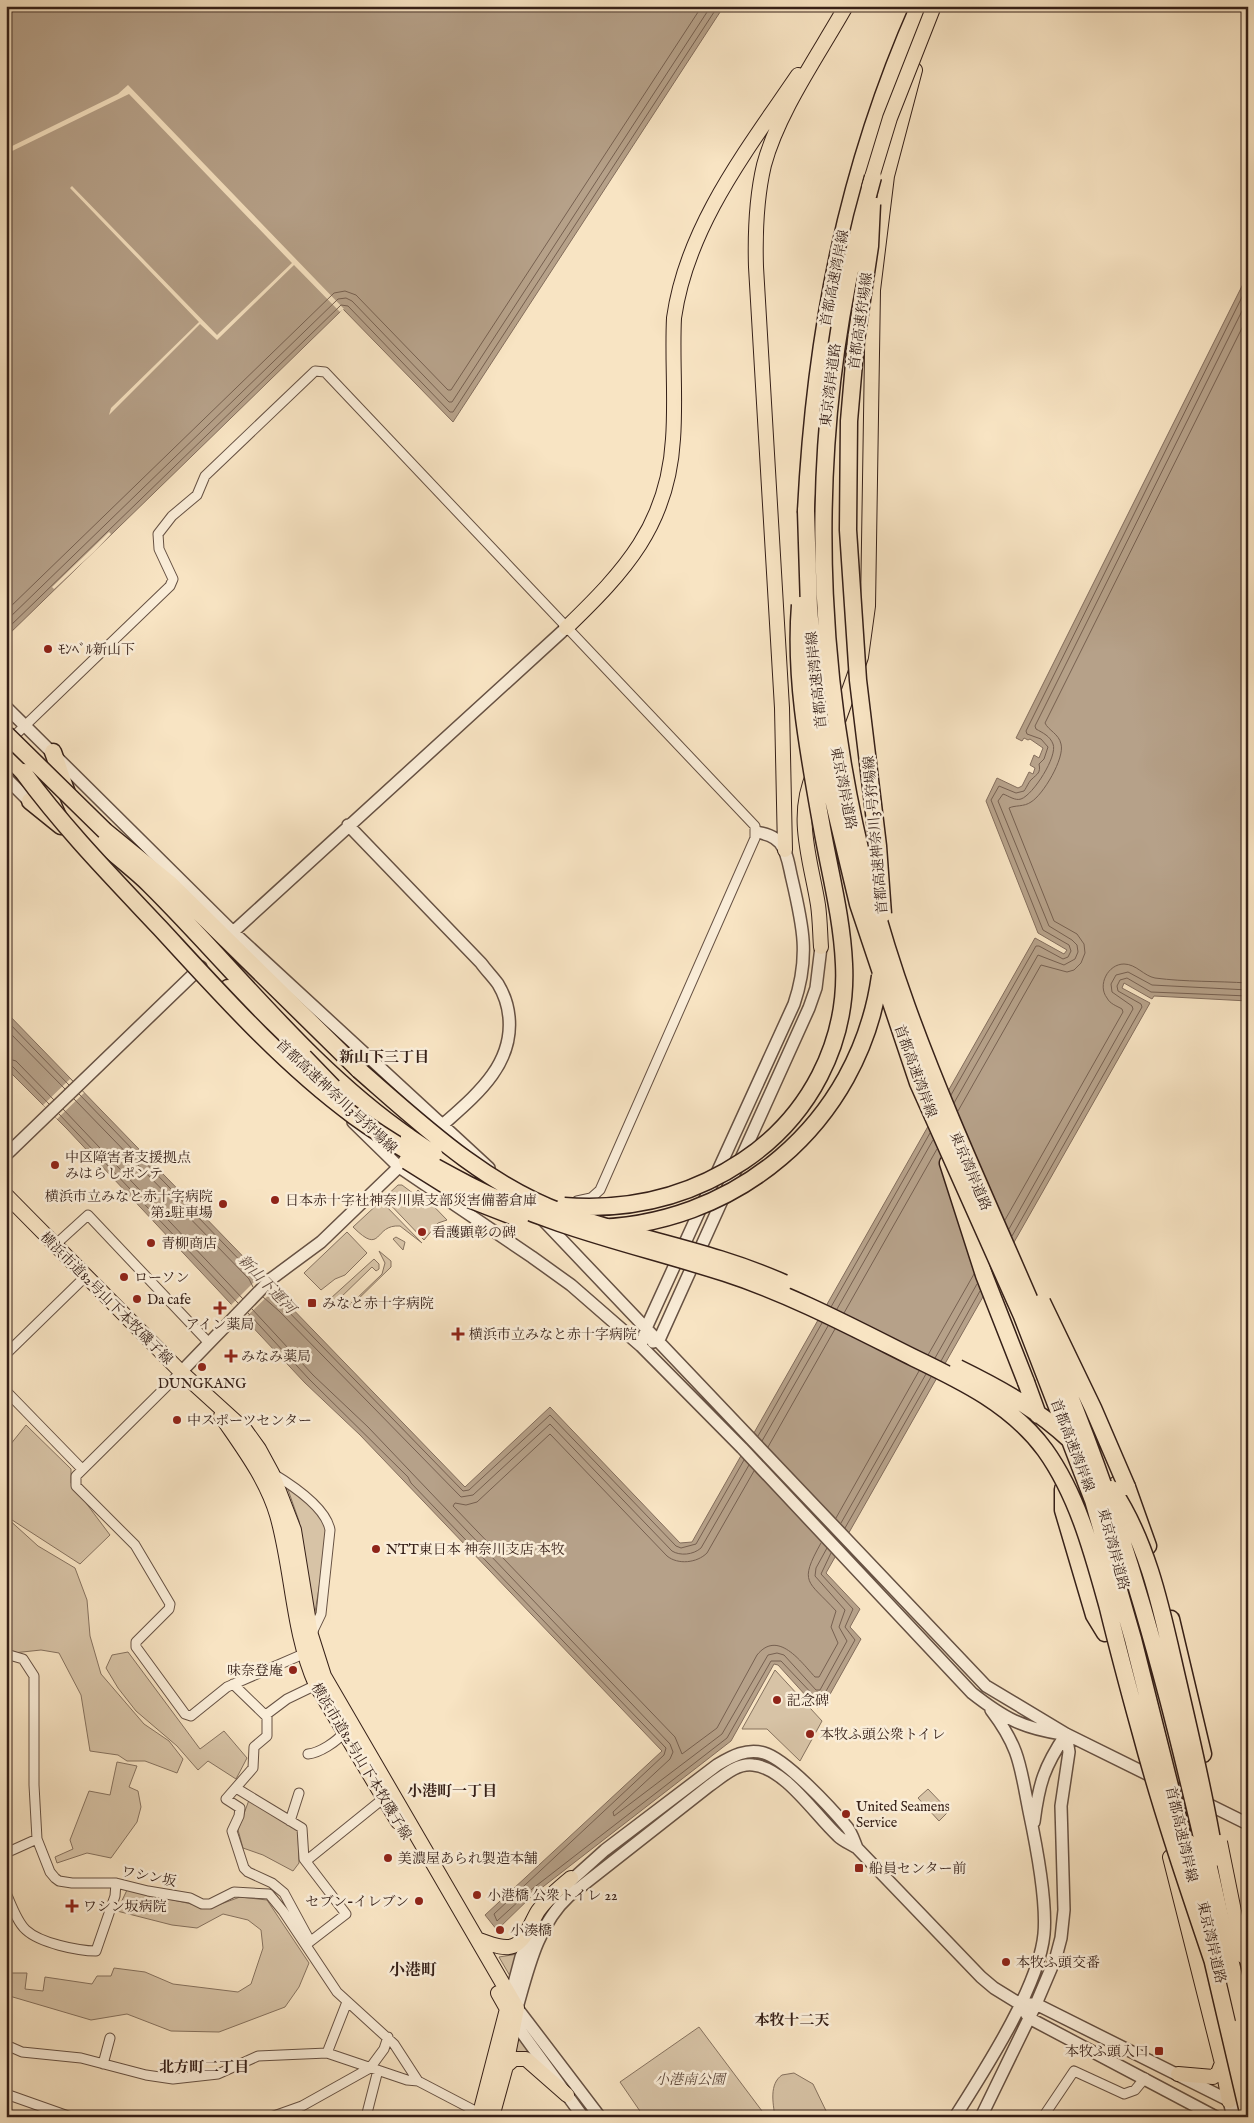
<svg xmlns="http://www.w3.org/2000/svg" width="1254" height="2123" font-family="'IM FELL English','Noto Serif JP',serif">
  <rect width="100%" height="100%" fill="#f8e4c3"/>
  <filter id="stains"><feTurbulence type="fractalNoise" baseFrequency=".004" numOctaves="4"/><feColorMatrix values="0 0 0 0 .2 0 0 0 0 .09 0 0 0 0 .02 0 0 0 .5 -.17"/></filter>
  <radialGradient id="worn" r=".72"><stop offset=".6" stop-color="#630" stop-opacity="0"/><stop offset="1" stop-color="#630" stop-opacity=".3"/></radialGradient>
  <path fill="#d7c3a6" stroke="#86725f" d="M398,1185H402L414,1194L418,1190L447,1220L438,1223L424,1240L384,1198Z
    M381,1201L422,1243L400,1226C373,1224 383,1257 353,1227Z
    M347,1232L367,1253L345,1275L335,1279L321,1290L304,1273Z
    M396,1237L405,1242L403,1250L393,1239Z
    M379,1251L391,1261V1267L349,1308L339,1309L338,1307L348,1299L352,1303L382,1274L385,1263Z
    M374,1259L379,1264V1269L376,1271L372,1267L336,1302H332L331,1298Z
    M26,1425L71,1469V1483L110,1535L80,1564L9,1518L6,1513V1450Z
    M285,1481L325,1520L328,1534L314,1618L299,1521Z
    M6,1517L38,1546L75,1568L87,1600L90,1636L101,1674L144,1724L169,1741L183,1759L177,1773L145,1761H127L118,1755L90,1751L81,1695L59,1653L41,1650L13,1653L6,1650Z
    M128,1652L200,1749L224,1731L247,1758L236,1779L208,1761L198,1770L177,1746L136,1711L118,1688L106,1668L112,1655Z
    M775,1670L822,1721L800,1761L767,1729H742Z
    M117,1762L137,1766L129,1787L138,1791L141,1807L137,1822L111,1858L87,1853L57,1863L55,1857L73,1849L70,1840L89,1791L110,1795Z
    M928,1789L949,1811L939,1821L918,1798Z
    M249,1800L298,1831L299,1863L293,1871L263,1855L243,1848L238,1830Z
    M127,1890L210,1908L240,1897L267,1900L309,1963L299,1987L285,2007L219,2032L171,2031L127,2014L91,2020L6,1995V1973H27L25,1989L43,1991L45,1977L92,1984L97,1976H111L114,1968L145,1972L173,1984L238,1992L251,1984L263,1948L261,1930L248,1920L223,1914L197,1928L172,1925L117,1911Z
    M518,1954L514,1976H510L499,1957Z
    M699,2027L762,2111L754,2117H644L620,2082Z
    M517,2037L530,2053L529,2055L512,2053Z
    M794,2073L813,2084L829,2117H775C773,2103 769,2084 782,2075Z"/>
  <path fill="#b6a189" stroke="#836d5c" d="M6,6H724L453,422L343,309L6,637Z
    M1248,274V1001L1154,996L1152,999L1124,983L1122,988L1150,1003L826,1573L860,1609L850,1627L861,1639L824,1705L817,1708L778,1665L774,1664L731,1741L535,1893L497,1930L485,1915L662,1751L360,1435L305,1383L67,1129L6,1068V1012L262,1276L260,1278L281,1300L283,1299L465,1487L550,1407L680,1543L692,1542L1035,938L1064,954L1067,950L1038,933L986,801L997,778L1018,788L1022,786L1029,772L1033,774L1035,768L1030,765L1034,755L1039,758L1043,748L1030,739L1028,740L1024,738L1022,741L1016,738Z"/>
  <path fill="#f8e4c3" d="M128,85L344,309L340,312L294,265L217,340L200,324L109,415L111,408L199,322L70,188L72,186L217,335L292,263L129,94L6,154V149L118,94Z
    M109,532L111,534L95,551L54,589L52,587Z
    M70,1079L84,1093L57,1119L43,1105Z
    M260,1276L274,1290L245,1318L231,1305Z
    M510,1442L465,1486L458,1478L459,1477L465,1484Z"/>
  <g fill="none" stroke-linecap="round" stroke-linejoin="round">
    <path stroke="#766050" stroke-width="1" d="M6,611L334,293L345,291L356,295L448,390H451L702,6
      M6,621L338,299L346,298L352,301L449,402H452L711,6
      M6,630L341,305L348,306L450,412H453L718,6
      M6,1020L69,1085
      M6,1029L65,1089
      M6,1058L16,1061L54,1100
      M6,1064L12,1066L49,1104
      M79,1094L255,1276L258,1283
      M951,1095L1036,946H1039L1063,959L1068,957L1071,951L1069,945L1043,930L991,800L999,786L1016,793L1024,791C1027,787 1029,781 1032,779C1037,774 1041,773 1039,764L1044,759L1048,747L1041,739L1027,734L1026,731L1248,285
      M74,1099L249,1279L253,1287
      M954,1103L1038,955L1064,965L1075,959L1078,952L1077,945L1072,940L1049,926L998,801L1003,794C1009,796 1015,801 1021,799C1033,795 1058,756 1053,744C1050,736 1043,733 1036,729L1035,726L1248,299
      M63,1109L243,1299
      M958,1111L1041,965L1067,972L1074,970L1081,963L1085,953L1084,944L1077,934L1054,921L1009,808C1015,805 1024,807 1031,802C1043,795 1065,758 1061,744C1059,734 1048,730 1045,723L1248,316
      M59,1114L238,1303
      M1005,1220L1123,1012L1122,1009C1117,1006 1110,1004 1107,998C1097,985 1108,964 1124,964C1136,964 1144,976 1155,978C1185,982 1217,981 1248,983
      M1009,1229L1133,1009L1132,1006L1112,992L1111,984L1116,975L1128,972L1152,985L1248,990
      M1012,1236L1142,1007L1141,1004L1118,991L1117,986L1120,980L1127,978L1151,992L1248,996
      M267,1293L282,1305L463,1491L469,1490L550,1415L676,1546L681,1548L696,1544L744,1460
      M263,1297L279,1311L461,1497L473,1495L550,1424L672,1551C680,1556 693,1555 701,1548L749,1465
      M831,1307L930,1133
      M252,1309L313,1375L368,1427L670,1744L673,1752L670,1759L613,1812L614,1816L722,1734L768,1655L777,1653L784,1655L816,1690H820L847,1641L839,1627L845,1610L815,1576L816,1568L827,1548
      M837,1309L933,1140
      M248,1313L309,1379L408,1477L411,1483L666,1748L664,1755L494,1914L497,1921L532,1889L727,1738L771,1661H781L818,1700H821L855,1640L845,1627L853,1609L821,1574L831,1553
      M844,1313L937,1149
      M928,1355L974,1274
      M935,1358L977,1284
      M941,1361L980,1291
      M758,1436L822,1323
      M762,1441L828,1326
      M768,1447L835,1329
      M754,1471L707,1553C697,1563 678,1565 667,1556L550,1434L477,1502L466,1505L455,1503L453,1506L675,1737L682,1754L717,1728L757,1655C778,1629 801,1662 815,1677H819L838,1643L831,1627L836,1611C808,1580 798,1584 821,1543
      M836,1518L919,1371
      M841,1523L926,1374
      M845,1528L931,1377"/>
    <defs>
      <path id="minor" d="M9,741L170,586L173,579L159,549L158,534L172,516L197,495L205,476L315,371L325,372L755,826V838L600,1190L591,1198L577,1201
        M55,1245L88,1215L209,1343
        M6,1354L85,1277
        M181,1372L76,1476V1486L135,1545L170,1604L169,1609L136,1642V1647L185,1714L191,1716L227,1687L308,1652
        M6,1391L82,1469
        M272,1473C292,1485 326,1507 330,1530L321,1614L311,1635
        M6,1654L23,1659L34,1676V1785L37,1839L50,1872L55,1878L59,1881L72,1883H116L148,1891L190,1898L202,1904H210L234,1892L269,1894L283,1911L337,1992L394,2044L418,2081L483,2115
        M233,1684L267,1717
        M308,1754C319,1753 337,1742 344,1732
        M236,1788L302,1828L304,1859L346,1914L307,1944
        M290,1821L299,1793
        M6,1853L37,1839
        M306,1861L384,1798
        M6,1893C11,1904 17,1922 26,1930C40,1943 78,1951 96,1951L115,1896L116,1883
        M310,1941L284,1893L272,1883L248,1872L244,1868L232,1831L239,1816L240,1808L226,1799L253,1768L254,1747L267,1736V1714L287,1699L316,1685
        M6,2045L22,2052L81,2058L146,2075L173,2079L218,2074L258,2056L327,2053L407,2080L418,2081
        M327,2053L347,2002
        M103,2064L110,2038
        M6,2094L71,2117
        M271,2117L302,2106L370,2068L384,2049L388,2037
        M366,2117L378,2070
        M1043,2117L1074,2071L1124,2094L1135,2090L1145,2078"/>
      <path id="tertiary" d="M6,707L233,932L489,1168
        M6,778L34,806
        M348,825L481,963C486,970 493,977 498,984C504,994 508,1006 509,1017C514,1068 471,1099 437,1130
        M233,932L566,628
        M353,1122L399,1167L532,1257L571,1285L641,1346L742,1448L972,1693C1004,1718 1022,1728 1062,1734
        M6,1155L201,967
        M542,1219L986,1686L1066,1734L1248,1824
        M653,1342L659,1340L809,1008L816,988L821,947
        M641,1346L647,1326L794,1004C810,957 803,926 792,879C789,867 788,853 780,843C774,836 766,834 757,832
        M181,1372L271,1279L321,1242L404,1162
        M1034,1822C1039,1783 1044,1767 1066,1734
        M566,1885L605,1850L717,1765C732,1756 747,1748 764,1753C786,1759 832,1809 847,1827C852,1833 854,1841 857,1848
        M509,2002L521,1957L532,1932
        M1029,2004H1036L1248,2110
        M512,2019L583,2117
        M1229,2101L1233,2117
        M600,2117L517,2008C528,1969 538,1924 569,1896L709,1786C722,1777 736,1763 753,1765C785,1768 815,1815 838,1836C843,1841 851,1844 857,1848L981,1977L994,1988L1020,2004L1029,2018L1216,2117
        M955,2117C984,2071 1039,1987 1044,1934C1047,1901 1036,1844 1029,1811C1020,1766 1020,1748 991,1710
        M981,2117L1036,2004L1056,1957L1061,1938L1064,1910L1061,1806L1069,1752L1066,1734"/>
      <path id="primary" d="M6,1195L181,1372L246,1431L259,1449L272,1473L294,1530L311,1635L324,1676L517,2008L506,2066L492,2117
        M221,1416C242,1447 266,1478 277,1515C293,1571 292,1631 316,1685L398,1822
        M479,1940C489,1943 503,1950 513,1946C526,1941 531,1922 538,1911C547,1898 559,1888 571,1878
        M506,2066L514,2059H526L567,2095
        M479,2117L507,2009L498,1993"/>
      <path id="trunk" d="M566,628C625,571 668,525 673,439C676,399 672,358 674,318C687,226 747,150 798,75
        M837,724L861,657L868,606L873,290L887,176L915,70
        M814,773C794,817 811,861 818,905C820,919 820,933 821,947
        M785,850L782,708L756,267C755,233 756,199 764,165C778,112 819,54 846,6
        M1079,1399L1107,1472
        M1147,1595L1162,1641
        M1170,1857L1222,2063L1229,2101
        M1243,1956L1248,1975
        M1178,2074L1213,2077L1218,2073L1222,2063"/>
      <path id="motorway" d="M806,511C815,333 846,170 919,6
        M53,752C60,771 65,792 74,809C90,839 126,861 149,884C235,969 309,1068 409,1137
        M6,754L23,772
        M30,801L61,826
        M105,831L170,884L359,1070
        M228,988L290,1052
        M948,1163L984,1275L1026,1382
        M1127,1487L1148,1546
        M1063,1489V1510L1094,1615L1105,1633
        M1171,1619L1203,1754"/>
    </defs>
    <use href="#minor" stroke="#665143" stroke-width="11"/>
    <use href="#tertiary" stroke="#665143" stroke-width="14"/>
    <use href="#primary" stroke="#362018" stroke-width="16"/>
    <use href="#trunk" stroke="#362018" stroke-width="16"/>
    <use href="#motorway" stroke="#362018" stroke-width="19"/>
    <use href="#minor" stroke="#faedd8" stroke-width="9"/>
    <use href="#tertiary" stroke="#faedd8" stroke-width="11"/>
    <use href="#primary" stroke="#f8e4c3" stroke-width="14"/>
    <use href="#trunk" stroke="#f8e4c3" stroke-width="14"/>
    <use href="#motorway" stroke="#f8e4c3" stroke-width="16"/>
    <defs>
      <path id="trunk-bridge" d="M869,187L890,118L934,6
        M1189,1842L1211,1935
        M1220,1842L1243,1956
        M1240,2026L1248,2059"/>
      <path id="motorway-bridge" d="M873,177C795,449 811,741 907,1007C963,1162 1040,1309 1096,1465C1164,1650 1203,1845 1248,2037
        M872,204L870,246L856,340L849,421L848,530L858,680L878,846L883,914
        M806,511L809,608L818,709L832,795L858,904L918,1083L1022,1316L1093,1500L1133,1639L1187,1854
        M6,734L105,831
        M23,772C64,828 112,877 160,928C220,993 282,1063 354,1116C390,1142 430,1165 469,1185C552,1228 638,1245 725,1273C790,1294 852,1327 914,1358C962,1381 1012,1405 1045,1450C1078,1496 1093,1554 1108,1608C1118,1649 1129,1690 1140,1730C1161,1809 1187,1885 1213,1962
        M304,1057L333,1087
        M359,1070C421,1124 484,1184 563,1213C637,1240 710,1250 784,1283
        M409,1137L434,1154
        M407,1161L466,1198L520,1219
        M564,1206C629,1211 689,1197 743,1161C809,1117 848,1043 844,964C842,918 830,873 822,828C809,755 794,679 800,605
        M587,1228C734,1228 859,1124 880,976
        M1042,1302L1093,1408L1127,1487
        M958,1368C999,1388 1037,1409 1070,1440
        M1026,1382L1038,1415
        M1112,1489C1151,1548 1163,1618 1179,1686C1192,1743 1206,1800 1215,1858
        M1211,1954L1248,2112"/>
    </defs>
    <use href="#trunk-bridge" stroke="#362018" stroke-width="16" stroke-linecap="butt"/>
    <use href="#motorway-bridge" stroke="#362018" stroke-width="19" stroke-linecap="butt"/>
    <use href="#trunk-bridge" stroke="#f8e4c3" stroke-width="14"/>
    <use href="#motorway-bridge" stroke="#f8e4c3" stroke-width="16"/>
  </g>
  <g fill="#8f2418" stroke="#faedd8" stroke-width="2">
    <circle cx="48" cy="649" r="5"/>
    <circle cx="55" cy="1165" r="5"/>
    <circle cx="275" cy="1200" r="5"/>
    <circle cx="223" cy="1204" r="5"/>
    <circle cx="422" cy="1232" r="5"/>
    <circle cx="151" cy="1243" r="5"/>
    <circle cx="124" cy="1277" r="5"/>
    <circle cx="137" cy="1299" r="5"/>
    <rect x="307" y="1298" width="10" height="10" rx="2.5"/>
    <path d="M217.5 1300.5h5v5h5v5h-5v5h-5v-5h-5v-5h5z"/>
    <path d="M455.5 1326.5h5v5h5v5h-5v5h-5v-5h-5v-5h5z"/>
    <path d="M228.5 1348.5h5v5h5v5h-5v5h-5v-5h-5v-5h5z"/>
    <circle cx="202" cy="1367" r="5"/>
    <circle cx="177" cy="1420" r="5"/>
    <circle cx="376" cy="1549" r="5"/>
    <circle cx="293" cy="1670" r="5"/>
    <circle cx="777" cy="1700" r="5"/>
    <circle cx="810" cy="1734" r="5"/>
    <circle cx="846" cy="1814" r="5"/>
    <circle cx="388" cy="1858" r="5"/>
    <rect x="854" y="1863" width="10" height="10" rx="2.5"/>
    <circle cx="477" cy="1895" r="5"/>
    <circle cx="419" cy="1901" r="5"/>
    <path d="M69.5 1898.5h5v5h5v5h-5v5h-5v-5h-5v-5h5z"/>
    <circle cx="500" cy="1930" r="5"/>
    <circle cx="1006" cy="1962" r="5"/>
    <rect x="1154" y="2046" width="10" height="10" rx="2.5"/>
  </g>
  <g text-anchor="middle" stroke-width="5" stroke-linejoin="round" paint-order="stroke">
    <g font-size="14" fill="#362018" stroke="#faedd8">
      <text transform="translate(834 278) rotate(-79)" y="5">首都高速湾岸線</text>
      <text transform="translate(860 321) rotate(-82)" y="5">首都高速狩場線</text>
      <text transform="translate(830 385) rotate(-83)" y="5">東京湾岸道路</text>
      <text transform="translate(816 680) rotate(-96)" y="5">首都高速湾岸線</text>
      <text transform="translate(844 788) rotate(79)" y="5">東京湾岸道路</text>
      <text transform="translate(875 835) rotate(-95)" y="5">首都高速神奈川3号狩場線</text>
      <text transform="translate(916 1071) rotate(70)" y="5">首都高速湾岸線</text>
      <text transform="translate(337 1096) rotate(43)" y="5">首都高速神奈川3号狩場線</text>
      <text transform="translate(971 1171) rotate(67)" y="5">東京湾岸道路</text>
      <text transform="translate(107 1298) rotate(45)" y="5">横浜市道82号山下本牧磯子線</text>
      <text transform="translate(1073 1445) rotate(69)" y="5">首都高速湾岸線</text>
      <text transform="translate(1114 1549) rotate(75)" y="5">東京湾岸道路</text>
      <text transform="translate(362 1761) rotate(59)" y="5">横浜市道82号山下本牧磯子線</text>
      <text transform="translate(1182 1834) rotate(77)" y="5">首都高速湾岸線</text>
      <text transform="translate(149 1876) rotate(11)" y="5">ワシン坂</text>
      <text transform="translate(1212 1942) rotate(77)" y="5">東京湾岸道路</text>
    </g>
    <g font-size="14" fill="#362018" stroke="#faedd8" text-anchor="start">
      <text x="58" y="654">ﾓﾝﾍﾞﾙ新山下</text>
      <text x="65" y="1162">中区障害者支援拠点<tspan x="65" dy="16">みはらしポンテ</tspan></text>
      <text x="213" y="1201" text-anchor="end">横浜市立みなと赤十字病院<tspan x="213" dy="16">第2駐車場</tspan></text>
      <text x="285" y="1205">日本赤十字社神奈川県支部災害備蓄倉庫</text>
      <text x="432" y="1237">看護顕彰の碑</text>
      <text x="161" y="1248">青柳商店</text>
      <text x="134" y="1282">ローソン</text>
      <text x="147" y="1304">Da cafe</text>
      <text x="322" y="1308">みなと赤十字病院</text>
      <text x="220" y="1329" text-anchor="middle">アイン薬局</text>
      <text x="469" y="1339">横浜市立みなと赤十字病院</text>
      <text x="241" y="1361">みなみ薬局</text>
      <text x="202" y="1388" text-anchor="middle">DUNGKANG</text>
      <text x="187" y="1425">中スポーツセンター</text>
      <text x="386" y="1554">NTT東日本 神奈川支店 本牧</text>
      <text x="283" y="1675" text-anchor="end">味奈登庵</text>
      <text x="787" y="1705">記念碑</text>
      <text x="820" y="1739">本牧ふ頭公衆トイレ</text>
      <text x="856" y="1811">United Seamens<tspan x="856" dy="16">Service</tspan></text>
      <text x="398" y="1863">美濃屋あられ製造本舗</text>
      <text x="869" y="1873">船員センター前</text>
      <text x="487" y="1900">小港橋 公衆トイレ 22</text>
      <text x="409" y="1906" text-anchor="end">セブン-イレブン</text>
      <text x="83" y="1911">ワシン坂病院</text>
      <text x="510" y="1935">小湊橋</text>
      <text x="1016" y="1967">本牧ふ頭交番</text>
      <text x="1149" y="2056" text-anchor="end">本牧ふ頭入口</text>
    </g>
    <g font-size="14" font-style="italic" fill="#5e493c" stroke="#faedd8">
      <text x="690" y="2084">小港南公園</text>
    </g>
    <g font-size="15" font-weight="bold" fill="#362018" stroke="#faedd8">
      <text x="384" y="1062">新山下三丁目</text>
      <text x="452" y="1796">小港町一丁目</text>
      <text x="792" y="2025">本牧十二天</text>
      <text x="204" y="2072">北方町二丁目</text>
    </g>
    <g font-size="15" font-style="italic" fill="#634d40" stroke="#faedd8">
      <text transform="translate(267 1284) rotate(46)" y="5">新山下運河</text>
    </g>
    <g font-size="16" font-weight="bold" fill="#362018" stroke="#faedd8">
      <text x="413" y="1975">小港町</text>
    </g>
  </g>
  <rect width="1254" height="2123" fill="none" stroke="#f8e4c3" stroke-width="25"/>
  <rect x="8" y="8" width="1239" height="2108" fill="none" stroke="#362018" stroke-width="2.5"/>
  <rect x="12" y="12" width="1229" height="2098" fill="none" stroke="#362018"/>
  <rect width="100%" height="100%" filter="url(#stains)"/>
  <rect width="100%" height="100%" fill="url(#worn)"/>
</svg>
